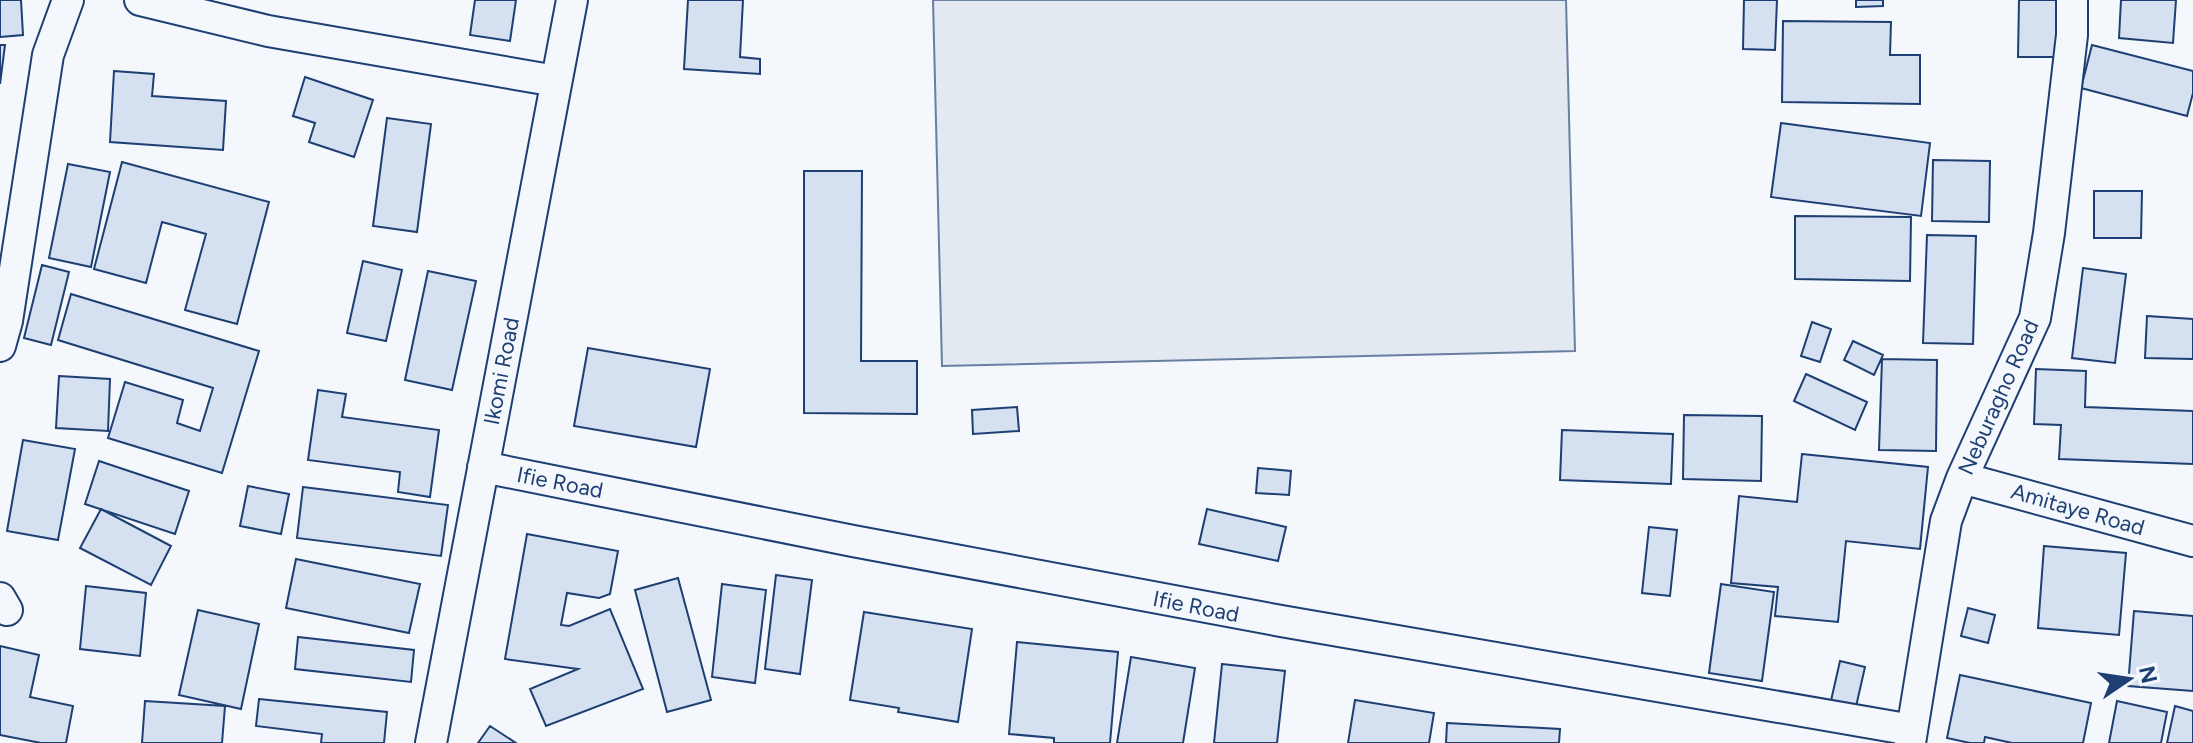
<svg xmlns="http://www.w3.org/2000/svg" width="2193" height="743" font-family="Figtree,sans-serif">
  <rect width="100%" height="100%" fill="#f4f7fb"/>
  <path fill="#e3e9f0" stroke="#687fa3" stroke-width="2" d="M933,0H1566L1575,351L942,366Z"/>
  <path fill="#d5e0f0" stroke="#1d3f73" stroke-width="2" d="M0,0H21L23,35L0,37Z
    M475,0H516L510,41L470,35Z
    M688,0H743L740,57L760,59V74L684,69Z
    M1744,0H1777L1775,50L1743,49Z
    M1856,0H1883V6L1856,7Z
    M2019,0H2062V57H2018Z
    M2121,0H2176L2173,43L2119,38Z
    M1783,21L1891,22L1890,55H1920V104L1782,102Z
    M0,45H5L0,84Z
    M2092,45L2193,71V93L2187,116L2081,88Z
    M114,71L154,74L152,96L226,101L223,150L110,142Z
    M305,77L373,100L354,157L309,142L315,123L293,116Z
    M387,118L431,124L417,232L373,226Z
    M1781,123L1930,143L1921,216L1771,197Z
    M1933,160L1990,161L1989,222L1932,221Z
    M122,162L269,202L237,324L185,310L206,234L162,222L146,283L94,269Z
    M68,164L110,172L91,267L49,258Z
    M804,171H862L861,361H917V414L804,413Z
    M2094,191H2142L2141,238H2094Z
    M1795,216L1911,217L1910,281L1795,279Z
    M1927,235L1976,236L1973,344L1923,343Z
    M363,261L402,270L386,341L347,333Z
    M42,265L69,272L51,345L24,338Z
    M2083,268L2126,274L2115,363L2072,358Z
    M428,271L476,281L452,390L405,380Z
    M71,294L259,351L222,473L108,438L125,382L183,400L177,423L200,431L213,388L58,340Z
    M2147,316L2193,319V359L2145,358Z
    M1812,322L1831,329L1820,362L1801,356Z
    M1853,341L1883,355L1874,375L1844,360Z
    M588,348L710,369L696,447L574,426Z
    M1882,359L1937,360L1936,451L1879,450Z
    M2036,369L2086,371L2085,407L2193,411V464L2059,459L2061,425L2034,424Z
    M1806,374L1867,402L1855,430L1794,401Z
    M59,376L110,379L108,431L56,428Z
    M318,390L346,394L342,417L439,430L430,497L398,492L400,472L308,460Z
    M1017,407L1019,431L973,434L972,410Z
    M1684,415L1762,416L1761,481L1683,479Z
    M1562,430L1673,434L1671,484L1560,480Z
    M23,440L75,449L58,540L7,531Z
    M1802,454L1928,467L1920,549L1846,541L1838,622L1775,616L1778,587L1731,583L1739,496L1797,502Z
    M99,461L189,491L175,534L85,504Z
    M1258,468L1291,471L1289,495L1256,493Z
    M248,486L289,494L281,534L240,526Z
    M303,487L448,505L441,556L297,538Z
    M101,509L171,546L151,585L80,548Z
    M1207,509L1286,527L1278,561L1199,544Z
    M1649,527L1677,530L1670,596L1642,593Z
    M527,534L618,551L610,594L599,598L567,593L561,625L569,626L610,609L643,689L546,726L530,689L578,669L505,659Z
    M2044,546L2126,553L2119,635L2038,628Z
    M296,559L420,584L409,633L286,608Z
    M776,575L812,580L800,674L765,669Z
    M678,578L711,700L667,712L635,590Z
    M722,584L766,590L755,683L712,677Z
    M1721,584L1774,592L1762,681L1709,673Z
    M86,586L146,593L140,656L80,649Z
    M1968,608L1995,615L1988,643L1961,636Z
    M198,610L259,624L241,709L179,695Z
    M2134,611L2193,616V691L2128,686Z
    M864,612L972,629L958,722L898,712L899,708L850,700Z
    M298,637L414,650L411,682L295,669Z
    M1017,642L1118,652L1110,743H1054V738L1009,734Z
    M0,646L39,655L30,697L73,706L66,743H41L0,735Z
    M1131,657L1195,668L1183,743H1117Z
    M1840,661L1865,667L1855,711L1830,705Z
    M1222,664L1285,671L1277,743H1214Z
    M1960,675L2091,703L2083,743H2012L1985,737L1984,743H1970L1947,738Z
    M259,699L387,712L384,743H321L322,734L256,726Z
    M1355,700L1434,713L1429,743H1348Z
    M145,701L225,706L222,743H142Z
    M2117,701L2167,712L2161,743H2109Z
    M2175,706L2193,711V743H2167Z
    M1447,723L1560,729L1559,743H1446Z
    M490,726L516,743H478Z"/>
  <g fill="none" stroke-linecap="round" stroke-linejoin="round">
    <defs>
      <path id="street" d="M140,0L268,31L556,81
        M0,346L7,321L48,55L68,0
        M483,467L853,541L1281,621L1912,730
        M1962,478L2193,541
        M0,598L7,610
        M431,743L572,0
        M1910,743L1946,521L1962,478L2035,318L2049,233L2072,35V0"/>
    </defs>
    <use href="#street" stroke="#1d3f73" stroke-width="34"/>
    <use href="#street" stroke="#f4f7fb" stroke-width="30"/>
  </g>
  <g text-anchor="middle" stroke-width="6" stroke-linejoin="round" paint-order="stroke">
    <g font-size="22" fill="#1d3f73" stroke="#f4f7fb">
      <text transform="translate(501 371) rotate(-79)" y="8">Ikomi Road</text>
      <text transform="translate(1998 397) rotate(-66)" y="8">Neburagho Road</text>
      <text transform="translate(560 482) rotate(11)" y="8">Ifie Road</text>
      <text transform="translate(2078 509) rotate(16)" y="8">Amitaye Road</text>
      <text transform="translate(1196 606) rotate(11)" y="8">Ifie Road</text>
    </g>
  </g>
  <g transform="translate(2129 679) rotate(77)" stroke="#f4f7fb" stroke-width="6" paint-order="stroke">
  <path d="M0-6L14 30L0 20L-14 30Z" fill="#1d3f73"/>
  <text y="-12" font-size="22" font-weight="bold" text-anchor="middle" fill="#1d3f73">N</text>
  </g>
</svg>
